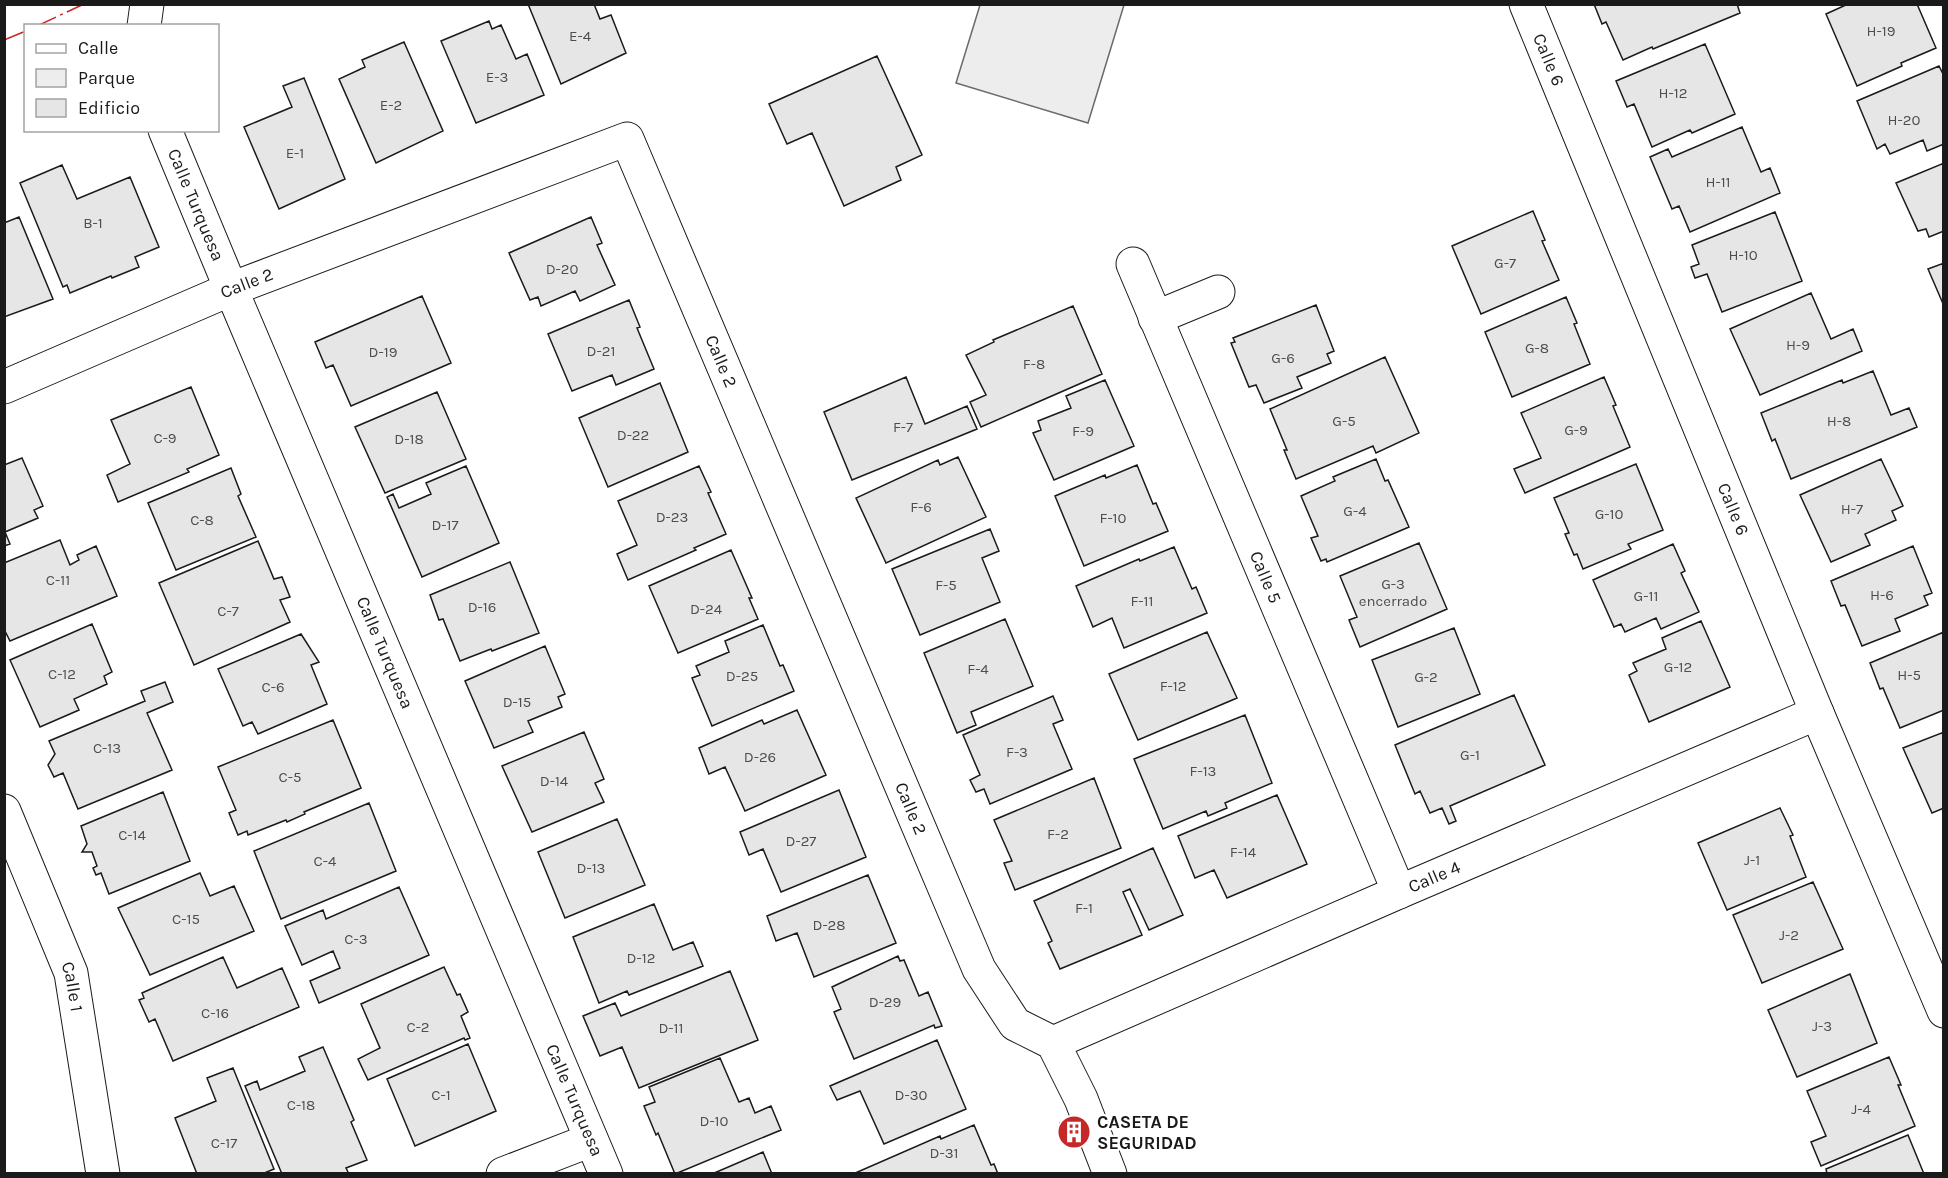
<svg xmlns="http://www.w3.org/2000/svg" width="1948" height="1178" font-family="Karla,sans-serif">
  <rect width="100%" height="100%" fill="#fff"/>
  <path fill="#ededed" stroke="#6a6a6a" stroke-width="1.5" d="M980,5H1124L1088,123L956,83Z"/>
  <path fill="#e6e6e6" stroke="#1a1a1a" stroke-width="1.5" d="M528,4H594L600,19L611,15L626,53L561,84Z
    M1594,4H1737L1740,13L1653,49L1652,47L1623,60L1606,22L1602,24Z
    M1848,4H1917L1936,48L1901,63L1902,66L1857,86L1826,14Z
    M489,21L492,29L501,25L516,59L527,54L544,95L476,123L441,41Z
    M404,42L443,131L376,163L339,79L365,67L362,60Z
    M1705,44L1735,114L1692,133L1690,130L1652,147L1634,104L1627,107L1616,81Z
    M877,56L922,155L896,167L901,180L844,206L812,133L787,144L769,104Z
    M1939,66L1944,76V144L1927,151L1923,140L1890,154L1885,144L1877,149L1857,101Z
    M304,78L345,179L279,209L244,127L292,107L283,86Z
    M1742,127L1761,172L1770,168L1780,193L1690,232L1679,206L1672,209L1650,157L1668,149L1672,157Z
    M1944,163V231L1929,237L1926,229L1918,231L1896,183Z
    M62,165L77,199L130,177L159,247L135,257L139,267L112,278L111,276L70,293L67,285L63,287L20,183Z
    M1533,211L1545,240L1542,241L1559,280L1481,314L1452,246Z
    M1775,212L1802,281L1722,312L1707,274L1695,278L1691,267L1699,264L1692,245Z
    M19,217L53,299L4,317V223Z
    M591,217L602,243L597,245L615,285L580,301L575,291L541,306L538,297L530,300L509,253Z
    M1944,263V306L1928,269Z
    M1811,293L1831,339L1853,329L1862,351L1760,395L1730,329Z
    M422,296L451,363L351,406L333,365L326,368L315,342Z
    M1566,297L1577,323L1574,324L1590,364L1512,397L1485,332Z
    M629,300L640,327L637,328L654,369L616,385L612,375L572,391L548,334Z
    M1316,305L1334,351L1327,354L1331,363L1297,377L1302,388L1264,403L1256,385L1249,387L1231,343L1235,342L1233,338Z
    M1073,306L1102,374L981,427L970,402L986,395L966,355L994,342L993,340Z
    M1385,357L1419,433L1376,453L1373,446L1296,479L1284,450H1287L1270,409Z
    M1873,371L1891,415L1909,408L1917,427L1791,479L1775,439L1772,441L1761,413L1842,380L1843,383Z
    M906,377L925,424L967,406L977,429L852,480L824,412Z
    M1604,377L1616,405L1613,406L1630,447L1525,493L1514,469L1541,458L1521,413Z
    M1105,380L1134,446L1054,480L1033,433L1041,430L1038,421L1071,408L1066,396Z
    M660,383L688,452L608,487L579,418Z
    M191,387L219,455L187,469L189,472L118,502L107,475L130,464L111,420Z
    M437,392L466,459L385,493L355,427Z
    M958,457L986,517L886,563L856,498L938,460L940,465Z
    M22,458L43,506L34,510L38,518L5,532L10,544L4,546V465Z
    M1376,459L1385,481L1388,480L1409,527L1327,562L1326,559L1321,561L1311,538L1318,536L1301,496L1335,481L1333,477Z
    M1881,459L1903,506L1892,511L1896,520L1865,534L1870,545L1831,562L1800,495Z
    M1636,464L1663,530L1628,544L1631,549L1583,569L1577,554L1574,555L1565,534L1569,533L1554,498Z
    M1137,465L1153,504L1156,503L1168,531L1084,566L1055,496L1105,475L1106,478Z
    M466,466L499,543L422,577L387,497L393,494L399,508L431,494L426,483Z
    M699,466L711,492L708,493L726,534L694,548L696,550L628,580L617,554L637,545L618,501Z
    M231,468L241,494L238,496L256,537L176,570L148,503Z
    M990,529L999,551L982,558L1000,602L920,635L892,569Z
    M60,540L70,565L79,560L77,555L96,546L117,596L10,641L4,629V563Z
    M258,541L274,579L282,577L290,597L280,600L290,622L194,665L159,583Z
    M1419,543L1447,609L1360,647L1349,620L1357,617L1340,576Z
    M1673,544L1685,571L1681,573L1699,612L1661,629L1656,618L1625,632L1621,624L1614,627L1593,580Z
    M1913,546L1932,593L1924,596L1928,605L1895,619L1900,631L1862,646L1845,605L1841,606L1831,581Z
    M1174,547L1192,589L1196,587L1207,613L1124,648L1112,618L1093,627L1076,586L1139,559L1140,561Z
    M731,550L752,598H749L758,619L678,653L649,586Z
    M510,562L539,633L492,651L491,649L460,661L443,619L439,620L430,595Z
    M1005,619L1033,686L971,712L976,725L957,733L924,653Z
    M1701,621L1730,687L1649,722L1629,675L1637,671L1633,663L1666,649L1662,638Z
    M92,624L112,672L104,676L107,684L74,699L79,710L40,727L10,660Z
    M763,625L780,666L783,665L794,691L712,726L692,678L700,675L696,666L729,652L725,641Z
    M1454,628L1480,694L1398,727L1372,660Z
    M1207,632L1237,698L1138,740L1109,674Z
    M1944,632V710L1900,728L1883,688L1880,689L1870,663Z
    M301,634L319,662L311,665L327,704L258,734L252,722L243,726L218,669Z
    M545,646L565,694L558,697L562,707L528,721L533,732L494,748L465,681Z
    M165,682L173,702L147,713L172,770L78,809L63,773L54,777L48,765L55,754L49,741L145,701L141,691Z
    M1514,695L1545,765L1450,806L1456,821L1449,824L1442,808L1430,813L1420,791L1415,794L1395,745Z
    M1053,696L1063,720L1053,724L1072,769L990,804L984,789L976,792L970,780L980,775L963,735Z
    M797,710L826,775L745,811L725,767L709,774L699,748L762,720L764,724Z
    M1245,715L1272,783L1225,803L1227,808L1208,816L1206,811L1163,829L1134,759Z
    M333,720L361,788L304,812L305,814L287,822L286,820L248,835L247,831L238,835L229,813L236,810L218,767Z
    M584,732L604,779L595,783L604,802L532,832L502,766Z
    M1944,732V808L1932,813L1903,748Z
    M1094,778L1121,848L1015,890L1004,863L1012,861L994,820Z
    M839,790L866,857L781,892L763,849L749,855L740,832Z
    M163,792L190,861L109,894L101,873L96,875L93,868L97,866L92,852H82L87,844L81,826Z
    M1277,795L1307,864L1227,898L1214,870L1195,878L1178,836Z
    M369,803L396,871L281,919L254,851Z
    M1780,808L1793,835L1790,836L1806,877L1727,910L1698,843Z
    M617,819L645,885L565,918L538,852Z
    M1153,848L1183,915L1149,930L1130,889L1123,892L1142,935L1060,969L1048,943L1052,941L1034,901Z
    M200,873L210,896L234,886L254,931L150,975L118,908Z
    M868,875L896,943L814,977L797,933L776,941L767,916Z
    M1813,882L1843,949L1762,983L1733,915Z
    M399,887L429,955L319,1003L310,981L340,968L333,951L302,965L285,926L323,910L326,919Z
    M654,904L673,950L693,942L703,966L629,995L627,991L599,1003L573,937Z
    M898,956L900,961L904,960L919,996L928,992L942,1026L935,1028L934,1025L854,1059L834,1012L841,1009L832,987Z
    M223,957L237,988L282,968L299,1007L173,1061L155,1019L149,1022L139,1000L144,998L142,993Z
    M444,967L457,995L460,994L468,1012L461,1016L470,1038L465,1040L464,1038L368,1080L358,1059L380,1048L361,1004Z
    M730,971L758,1040L639,1088L622,1047L600,1056L583,1016L615,1003L621,1016Z
    M1850,974L1877,1043L1797,1077L1768,1010Z
    M937,1040L966,1109L884,1144L860,1091L837,1100L830,1086Z
    M468,1044L496,1111L415,1146L387,1079Z
    M323,1047L354,1120L351,1122L367,1160L346,1168L348,1172L343,1174H282L245,1086L257,1081L260,1090L305,1071L299,1057Z
    M1889,1057L1901,1085H1898L1915,1126L1821,1166L1811,1142L1826,1136L1807,1091Z
    M720,1058L739,1102L749,1098L755,1113L771,1106L781,1130L675,1174L658,1133L656,1135L644,1106L655,1102L649,1087Z
    M233,1068L274,1169L262,1174H197L175,1118L216,1101L207,1078Z
    M1079,1116L1089,1142L1069,1147L1060,1123Z
    M974,1125L991,1165L994,1164L998,1174H853L940,1136L941,1139Z
    M1908,1135L1924,1174H1827L1826,1169Z
    M763,1152L772,1174H712Z"/>
  <g fill="none" stroke-linecap="round" stroke-linejoin="round">
    <defs>
      <g id="minor">
        <path id="s1" d="M1526,4L1817,713L1944,1011"/>
        <path d="M144,26L147,4"/>
        <path id="s2" d="M165,130L231,289L606,1174"/>
        <path id="s3" d="M1133,264L1399,892"/>
        <path d="M1155,318L1218,292"/>
        <path id="s4" d="M4,387L231,289L627,139L979,969L1015,1024L1053,1043L1081,1099L1110,1174"/>
        <path id="s5" d="M4,811L71,973L103,1174"/>
        <path id="s6" d="M1053,1043L1399,892L1817,713"/>
        <path d="M503,1174L591,1140"/>
      </g>
    </defs>
    <use href="#minor" stroke="#1a1a1a" stroke-width="35"/>
    <use href="#minor" stroke="#fff" stroke-width="33"/>
    <path stroke="#c62828" stroke-width="1.5" stroke-dasharray="21 4.5 3 4.5" stroke-linecap="butt" d="M37,26L84,4
      M4,40L26,31"/>
  </g>
  <defs>
    <symbol id="building-disc" viewBox="-11 -11 22 22"><circle r="9.5" fill="#c62828" stroke="#fff"/><path d="M-4-6H4V6H1V3H-1V6H-4ZM-2.5-4.3h1.7v1.8h-1.7ZM.8-4.3h1.7v1.8H.8ZM-2.5-1h1.7V.8h-1.7ZM.8-1h1.7V.8H.8Z" fill="#fff"/></symbol>
  </defs>
  <g fill-rule="evenodd">
    <use href="#building-disc" x="1055" y="1113" width="38" height="38"/>
  </g>
  <g text-anchor="middle" stroke-width="4.5" stroke-linejoin="round" paint-order="stroke">
    <g font-size="15" fill="#4d4d4d">
      <text x="1881" y="36">H-19</text>
      <text x="580" y="41">E-4</text>
      <text x="497" y="82">E-3</text>
      <text x="1673" y="98">H-12</text>
      <text x="391" y="110">E-2</text>
      <text x="1904" y="125">H-20</text>
      <text x="295" y="158">E-1</text>
      <text x="1718" y="187">H-11</text>
      <text x="93" y="228">B-1</text>
      <text x="1743" y="260">H-10</text>
      <text x="1505" y="268">G-7</text>
      <text x="562" y="274">D-20</text>
      <text x="1798" y="350">H-9</text>
      <text x="1537" y="353">G-8</text>
      <text x="601" y="356">D-21</text>
      <text x="383" y="357">D-19</text>
      <text x="1283" y="363">G-6</text>
      <text x="1034" y="369">F-8</text>
      <text x="1344" y="426">G-5</text>
      <text x="1839" y="426">H-8</text>
      <text x="903" y="432">F-7</text>
      <text x="1576" y="435">G-9</text>
      <text x="1083" y="436">F-9</text>
      <text x="633" y="440">D-22</text>
      <text x="165" y="443">C-9</text>
      <text x="409" y="444">D-18</text>
      <text x="921" y="512">F-6</text>
      <text x="1852" y="514">H-7</text>
      <text x="1355" y="516">G-4</text>
      <text x="1609" y="519">G-10</text>
      <text x="672" y="522">D-23</text>
      <text x="1113" y="523">F-10</text>
      <text x="202" y="525">C-8</text>
      <text x="445" y="530">D-17</text>
      <text x="58" y="585">C-11</text>
      <text x="1393" y="589">G-3<tspan x="1393" dy="17">encerrado</tspan></text>
      <text x="946" y="590">F-5</text>
      <text x="1882" y="600">H-6</text>
      <text x="1646" y="601">G-11</text>
      <text x="1142" y="606">F-11</text>
      <text x="482" y="612">D-16</text>
      <text x="706" y="614">D-24</text>
      <text x="228" y="616">C-7</text>
      <text x="1678" y="672">G-12</text>
      <text x="978" y="674">F-4</text>
      <text x="62" y="679">C-12</text>
      <text x="1909" y="680">H-5</text>
      <text x="742" y="681">D-25</text>
      <text x="1426" y="682">G-2</text>
      <text x="1173" y="691">F-12</text>
      <text x="273" y="692">C-6</text>
      <text x="517" y="707">D-15</text>
      <text x="107" y="753">C-13</text>
      <text x="1017" y="757">F-3</text>
      <text x="1470" y="760">G-1</text>
      <text x="760" y="762">D-26</text>
      <text x="1203" y="776">F-13</text>
      <text x="290" y="782">C-5</text>
      <text x="554" y="786">D-14</text>
      <text x="1058" y="839">F-2</text>
      <text x="132" y="840">C-14</text>
      <text x="801" y="846">D-27</text>
      <text x="1243" y="857">F-14</text>
      <text x="1752" y="865">J-1</text>
      <text x="325" y="866">C-4</text>
      <text x="591" y="873">D-13</text>
      <text x="1084" y="913">F-1</text>
      <text x="186" y="924">C-15</text>
      <text x="829" y="930">D-28</text>
      <text x="1789" y="940">J-2</text>
      <text x="356" y="944">C-3</text>
      <text x="641" y="963">D-12</text>
      <text x="885" y="1007">D-29</text>
      <text x="215" y="1018">C-16</text>
      <text x="1822" y="1031">J-3</text>
      <text x="418" y="1032">C-2</text>
      <text x="671" y="1033">D-11</text>
      <text x="441" y="1100">C-1</text>
      <text x="911" y="1100">D-30</text>
      <text x="301" y="1110">C-18</text>
      <text x="1861" y="1114">J-4</text>
      <text x="714" y="1126">D-10</text>
      <text x="224" y="1148">C-17</text>
      <text x="944" y="1158">D-31</text>
    </g>
    <g font-size="18" fill="#1a1a1a" stroke="#fff">
      <text dy="6" stroke="none"><textPath href="#s1" startOffset="60">Calle 6</textPath></text>
      <text dy="6" stroke="none"><textPath href="#s2" startOffset="81">Calle Turquesa</textPath></text>
      <text dy="6" stroke="none"><textPath href="#s4" startOffset="264">Calle 2</textPath></text>
      <text dy="6" stroke="none"><textPath href="#s4" startOffset="912">Calle 2</textPath></text>
      <text dy="6" stroke="none"><textPath href="#s1" startOffset="546">Calle 6</textPath></text>
      <text dy="6" stroke="none"><textPath href="#s3" startOffset="340">Calle 5</textPath></text>
      <text dy="6" stroke="none"><textPath href="#s2" startOffset="567">Calle Turquesa</textPath></text>
      <text dy="6" stroke="none"><textPath href="#s4" startOffset="1398">Calle 2</textPath></text>
      <text dy="6" stroke="none"><textPath href="#s6" startOffset="416">Calle 4</textPath></text>
      <text dy="6" stroke="none"><textPath href="#s5" startOffset="189">Calle 1</textPath></text>
      <text dy="6" stroke="none"><textPath href="#s2" startOffset="1053">Calle Turquesa</textPath></text>
    </g>
    <g font-size="18" font-weight="bold" fill="#1a1a1a" stroke="#fff" text-anchor="start">
      <text x="1097" y="1128">CASETA DE<tspan x="1097" dy="21">SEGURIDAD</tspan></text>
    </g>
  </g>
  <rect width="1948" height="1178" fill="none" stroke="#1a1a1a" stroke-width="12"/>
  <rect x="24" y="24" width="195" height="108" fill="#ffffff" stroke="#a3a3a3" stroke-width="1.5"/>
  <rect x="36" y="44" width="30" height="9" fill="#ffffff" stroke="#a3a3a3" stroke-width="1.5"/>
  <text x="78" y="54" font-size="18" fill="#1a1a1a">Calle</text>
  <rect x="36" y="69" width="30" height="18" fill="#ededed" stroke="#a3a3a3" stroke-width="1.5"/>
  <text x="78" y="84" font-size="18" fill="#1a1a1a">Parque</text>
  <rect x="36" y="99" width="30" height="18" fill="#e6e6e6" stroke="#a3a3a3" stroke-width="1.5"/>
  <text x="78" y="114" font-size="18" fill="#1a1a1a">Edificio</text>
</svg>
